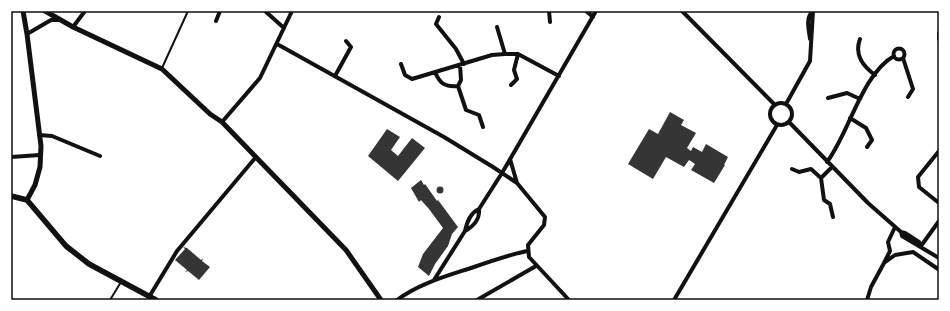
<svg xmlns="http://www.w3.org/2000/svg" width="950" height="311" font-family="'Libre Baskerville',serif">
  <rect width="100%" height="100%" fill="#fff"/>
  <path fill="#353535" d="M670,112L684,120L681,125L696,133L687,148L691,151L693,147L702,152L706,144L728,157L724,165H725L714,183L691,170L695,164L689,160L684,167L666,157L653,179L628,164L649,129L658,134Z
    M387,129L400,137L391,150L398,156L412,138L425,148L398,181L368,156Z
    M421,180L424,185L425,184L437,201L438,200L458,227L452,234L448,246L435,264L429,276L418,267L423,254L443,228L429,209L421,200L419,202L411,188Z
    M436.5 190a3.5 3.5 0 1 1 7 0a3.5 3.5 0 1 1-7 0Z
    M183,247L187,248L201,260L203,258L202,261L210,267L199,280L188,271L185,272L187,270L175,260L185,249Z"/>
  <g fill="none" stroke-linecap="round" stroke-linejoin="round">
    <path stroke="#111" stroke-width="2" d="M162,68L188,11
      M110,300L121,282"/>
    <path stroke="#111" stroke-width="4" d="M265,11L284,28
      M549,11L550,22
      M586,11L593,17
      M682,11L774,104
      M439,17L436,24L456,49L464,64
      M216,21L220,11
      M73,27L85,11
      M497,27L505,54
      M939,33V39
      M27,34L51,20H60
      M810,39C809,30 805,18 813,11
      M860,39C854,55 863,66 875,75
      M277,44L444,137L493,167L517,183L545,217L544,225L528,245L529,257L569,300
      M893.5 54a5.5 5.5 0 1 1 11 0a5.5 5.5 0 1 1-11 0Z
      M903,58L913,89L908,97
      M401,64L405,75L412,79L492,55L505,54H518L559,76
      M435,72C440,84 445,87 458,86L461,80L460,65
      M335,76L351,47L346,41
      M511,85L517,79L514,70L518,54
      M458,86L466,110L479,115L483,127
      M828,98L847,93L860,99
      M770 114a11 11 0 1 1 22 0a11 11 0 1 1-22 0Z
      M786,104L810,61L813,11
      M850,118L866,128L872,140L867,147
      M222,122L260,78L292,11
      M789,122L868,203L901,232L902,236L939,258
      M39,135L52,136L100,156
      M939,151L918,177L919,187L939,203
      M11,157L40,155
      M510,159L517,183
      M827,162C849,133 862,74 894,56
      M792,169L799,172L811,169L821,178L824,200L830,204L833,217
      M821,178L832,167
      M895,227L888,242L890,251L884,263L895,255L913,252L938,269
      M465,231C474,226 480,220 479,209
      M901,232L905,233L919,242L920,245
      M921,246L939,221
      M434,280L465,231C467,222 470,213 479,209L502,173L596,11
      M149,297L177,251L256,157
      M397,300C420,283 447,276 474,267C491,261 509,255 527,251
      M477,300L536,266
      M674,300L777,125
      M867,300L871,287L884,263"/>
    <path stroke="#111" stroke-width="5" d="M23,11L27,34L41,146L40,167L35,185L27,200
      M45,11L73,27L162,69L210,114L222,122L346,250L381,300"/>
    <path stroke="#111" stroke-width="5.5" d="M11,196L27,200L66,246L89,264L156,300"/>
  </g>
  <rect width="950" height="311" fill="none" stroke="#ffffff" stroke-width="24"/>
  <rect x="12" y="12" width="926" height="287" fill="none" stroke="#111" stroke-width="1.5"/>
</svg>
